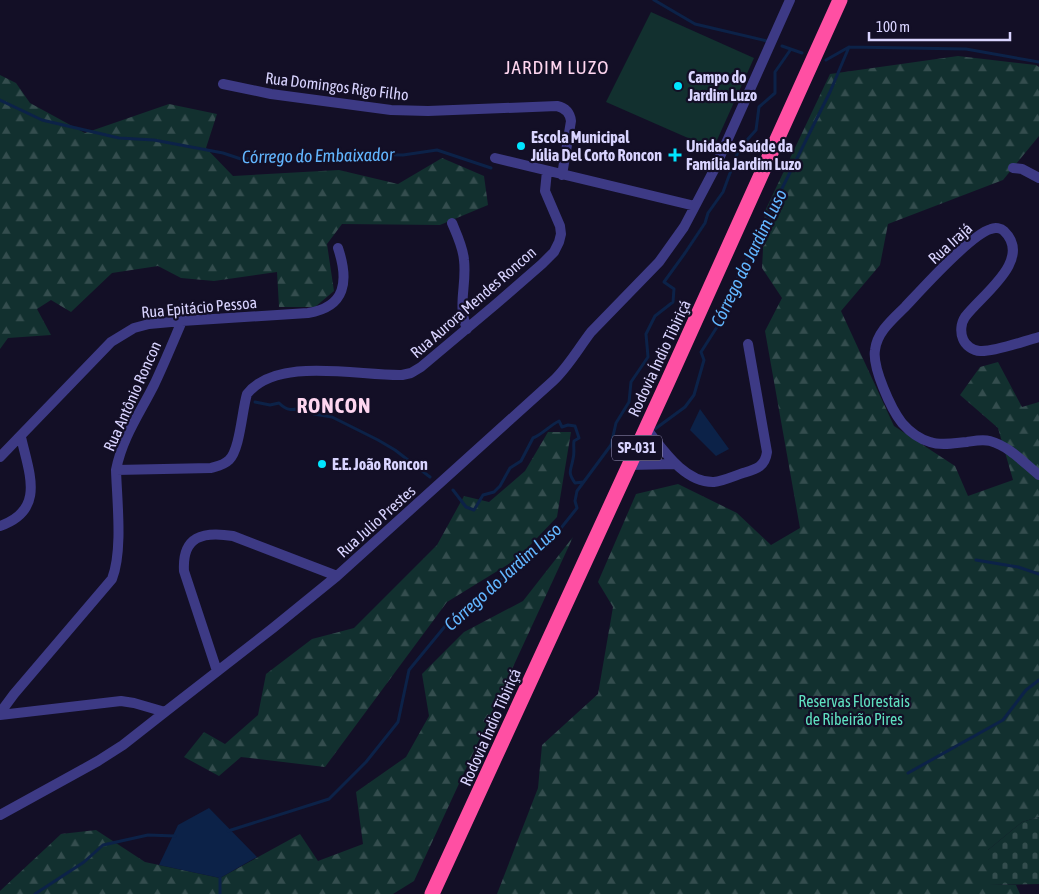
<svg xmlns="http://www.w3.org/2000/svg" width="1039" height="894" font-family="'Asap Condensed',sans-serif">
  <defs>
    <pattern id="forest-firs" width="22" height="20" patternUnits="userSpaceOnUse" patternTransform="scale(1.25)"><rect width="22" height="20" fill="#12302f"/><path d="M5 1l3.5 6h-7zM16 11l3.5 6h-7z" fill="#344d4e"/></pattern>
    <pattern id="cemetery-stones" width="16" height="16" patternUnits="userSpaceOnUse" patternTransform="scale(1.25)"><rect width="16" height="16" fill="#12302f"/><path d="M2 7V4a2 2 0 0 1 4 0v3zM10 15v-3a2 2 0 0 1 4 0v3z" fill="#344d4e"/></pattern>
  </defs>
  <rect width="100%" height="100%" fill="#130f26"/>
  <path fill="url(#forest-firs)" d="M958,56L1036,65L1039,67V136L1003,180L888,224L880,265L841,311L894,426L955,466L968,496L1013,480L998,428L960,395L980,367L998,362L1022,407L1039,402V817L1022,822L988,850V885H1016L1020,894H497L538,788L542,745L598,694L613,607L598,582L636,494L678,484L737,513L771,545L800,528L765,331L782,298L762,268L765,211L830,74Z
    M0,75L16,83L30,103L85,133L169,104L217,114L206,148L233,176L339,170L398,184L442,158L484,176L488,205L440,225L342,224L327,244L334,291L315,307H279L277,272L214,281L181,278L158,266L112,273L71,312L51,300L37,309L51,335L8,338L0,349Z
    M548,432H571L557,517L517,559L447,602L325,767L241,757L219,776L184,757L204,732L225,744L258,715L266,674L312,639L354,628L437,545L464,496L489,502L525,471Z
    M573,537L414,881L393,894H0V891L61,834L96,830L145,862L220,878L300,834L318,861L363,844L356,792L406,757L429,716L422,674L464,632L523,601Z"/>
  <path fill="url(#cemetery-stones)" d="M1039,817V884L988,885V850L1022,822Z"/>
  <path fill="#12302f" d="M651,12L754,58L713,149L606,102Z"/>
  <path fill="#0c2248" d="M700,409L729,449L716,456L690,430Z
    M209,808L257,857L220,878L159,865L178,825Z"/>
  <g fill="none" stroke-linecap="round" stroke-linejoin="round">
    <path stroke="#0c2248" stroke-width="3" d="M654,0L695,24L767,41
      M782,46L802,53
      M826,60L849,47L966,49L1039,62
      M0,100L42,120L119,138L154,140L223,153L241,159L337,154L403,155L437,150L491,168
      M255,402L270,405L279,403C287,411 293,411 303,407L314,414L332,417L378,440L395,450L430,477
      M655,429L685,407L694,395L704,360L701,352L717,327L720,313L830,92L849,47
      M611,445L632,442
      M453,490L466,507L474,510L483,495L494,492L500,486L510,468L521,461L533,438C543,434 549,426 559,421L562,427L568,425L575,426L579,438L574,441C573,447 575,453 573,459C571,471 567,471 575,483L583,482
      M976,560L1018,567L1039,574
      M908,773L1003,720L1026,690L1039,680
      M228,831L329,799L366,762L398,722L409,670L451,619L553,538L577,508L575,501L577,491L611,445L616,423L629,402L631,382L648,357L646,334L655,316L673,302L674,289L664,282L685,253L705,223L708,213L723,192L739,149L756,130L759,107L775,93V72L791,49
      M35,894L84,862L103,845L148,835L175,836
      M220,894V878"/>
    <path stroke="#3d3a85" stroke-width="10" d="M223,84L271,94L391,110L428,111L557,106C566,108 570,113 571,121L562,175
      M495,158L695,206
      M1013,168L1022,169L1039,178
      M452,223C457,235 463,247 464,260C467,286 457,304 467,329
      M1039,337C1024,341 995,352 980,351C973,351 965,345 963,339C960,332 961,323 965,317C980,296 1034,260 1004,231C1001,228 995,227 991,229C971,234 921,290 905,307C893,319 877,332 875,350C872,367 891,409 902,423C909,431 919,439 930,442C941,446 955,443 967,442C974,441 982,439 990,441C1009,446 1024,463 1039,475
      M646,428C662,448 684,483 714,482C723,481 734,476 743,473C756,469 765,467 767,452L748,344
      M0,457L111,342L134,328L149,324L182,321L308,313C346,307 349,281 338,248
      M629,465L675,464
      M116,470L211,468C218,466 224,465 229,460C240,450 242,410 247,394C277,356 358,376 402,375L411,373L421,367L496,304L542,264L554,252L559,242L561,234L560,226L545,191L547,171
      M0,526C46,510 29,473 21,437
      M217,671L184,571C182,536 203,531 233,536L337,576
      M0,713L14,694L112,579C123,551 117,501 116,470C122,438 140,413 154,385C164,364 173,342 182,321
      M0,715L121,701L134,703L165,712L273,628L337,576L553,381C568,367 578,349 591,332L659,262L684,227L714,170L790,0
      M0,815L98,761L123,745L165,712"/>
    <path stroke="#ff4fa3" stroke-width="15" d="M432,894L668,381L840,0"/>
  </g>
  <g fill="#00e5ff" stroke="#130f26" stroke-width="2">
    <circle cx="678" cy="86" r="5"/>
    <circle cx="521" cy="146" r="5"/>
    <path d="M672.5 147.5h5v5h5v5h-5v5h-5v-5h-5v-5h5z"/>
    <circle cx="322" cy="464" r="5"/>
  </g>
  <g text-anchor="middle" stroke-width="4.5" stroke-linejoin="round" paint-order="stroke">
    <rect fill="#130f26" stroke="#9e99be" stroke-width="1" x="612" y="435.5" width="50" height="25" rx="4"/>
    <g font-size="15" font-weight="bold" fill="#d9d4ff">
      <text x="637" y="453">SP-031</text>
    </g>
    <g font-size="16" font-weight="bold" fill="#d9d4ff" stroke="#130f26" text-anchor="start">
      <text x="688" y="83">Campo do<tspan x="688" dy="18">Jardim Luzo</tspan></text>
      <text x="531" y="143">Escola Municipal<tspan x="531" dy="18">Júlia Del Corto Roncon</tspan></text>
      <text x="686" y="152">Unidade Saúde da<tspan x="686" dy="18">Família Jardim Luzo</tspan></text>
      <text x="332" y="470">E.E. João Roncon</text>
    </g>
    <g font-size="16" fill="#d9d4ff" stroke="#130f26">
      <text transform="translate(337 86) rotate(7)" y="6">Rua Domingos Rigo Filho</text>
      <text transform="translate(950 243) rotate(-42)" y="6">Rua Irajá</text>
      <text transform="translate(473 302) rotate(-41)" y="6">Rua Aurora Mendes Roncon</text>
      <text transform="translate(199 307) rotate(-5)" y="6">Rua Epitácio Pessoa</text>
      <text transform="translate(659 358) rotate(-65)" y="6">Rodovia Índio Tibiriçá</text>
      <text transform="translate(132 396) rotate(-66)" y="6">Rua Antônio Roncon</text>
      <text transform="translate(376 521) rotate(-42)" y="6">Rua Julio Prestes</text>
      <text transform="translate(490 727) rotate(-66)" y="6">Rodovia Índio Tibiriçá</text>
    </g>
    <g font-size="16" fill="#5fe0c0" stroke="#130f26">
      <text x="854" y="707">Reservas Florestais<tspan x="854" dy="18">de Ribeirão Pires</tspan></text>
    </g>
    <g font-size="18" font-style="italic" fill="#62b6ff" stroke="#130f26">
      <text transform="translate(318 156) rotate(-1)" y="6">Córrego do Embaixador</text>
      <text transform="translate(749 258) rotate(-64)" y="6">Córrego do Jardim Luso</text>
      <text transform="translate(503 577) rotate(-42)" y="6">Córrego do Jardim Luso</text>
    </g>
    <g font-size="19" letter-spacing="1" fill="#ffd6f0" stroke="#130f26">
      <text x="557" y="74">JARDIM LUZO</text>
    </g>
    <g font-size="21" font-weight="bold" letter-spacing="1" fill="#ffd6f0" stroke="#130f26">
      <text x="334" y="413">RONCON</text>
    </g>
  </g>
  <path d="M869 32v8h141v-8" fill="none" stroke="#d9d4ff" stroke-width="2.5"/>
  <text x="876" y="32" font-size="15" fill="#d9d4ff" stroke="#130f26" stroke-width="4" paint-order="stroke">100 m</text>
</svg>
